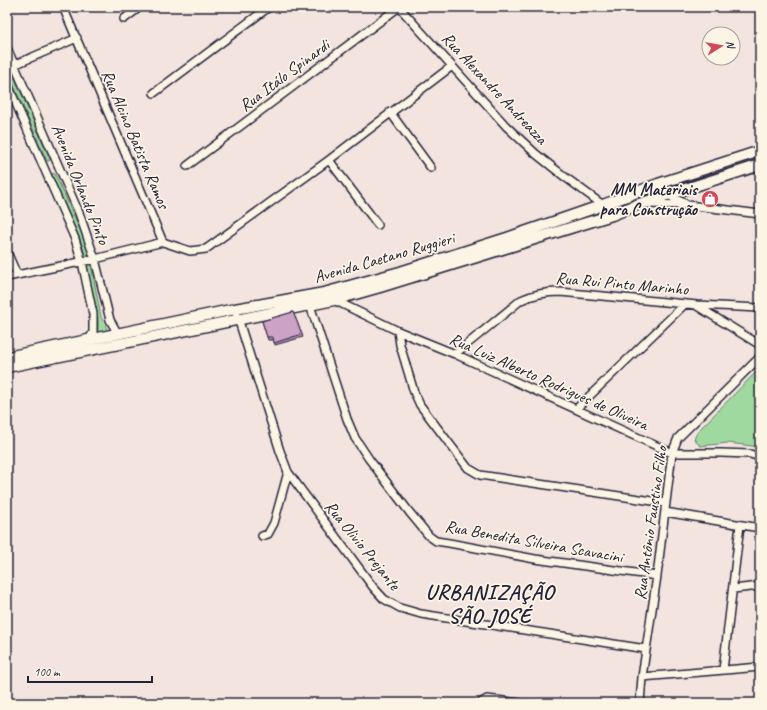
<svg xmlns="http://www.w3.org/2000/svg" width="767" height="710" font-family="Caveat,sans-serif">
  <rect width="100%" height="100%" fill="#f3e4df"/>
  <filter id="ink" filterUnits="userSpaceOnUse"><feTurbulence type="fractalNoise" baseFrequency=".025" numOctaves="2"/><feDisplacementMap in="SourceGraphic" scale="8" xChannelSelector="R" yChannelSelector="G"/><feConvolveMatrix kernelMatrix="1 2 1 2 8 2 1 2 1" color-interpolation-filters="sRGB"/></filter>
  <g filter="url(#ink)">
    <path fill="#9fd99f" stroke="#607e6d" d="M12,77H14L50,159L49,161H47L11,79Z
      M53,173L55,174L84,238L89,254L87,255L85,254L80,239L52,175Z
      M88,264L91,265L101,317L108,331L98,333V318L87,266Z
      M760,368V447L728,443L700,446L694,439L698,431Z"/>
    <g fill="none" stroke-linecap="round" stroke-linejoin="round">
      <defs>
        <path id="minor" d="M63,7L163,242L190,251L206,249L329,160L452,66
          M399,7L506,126L536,154L565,177L603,205L612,215
          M124,19L140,7
          M7,48L79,213L95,259L110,320L118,334
          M14,65L77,38
          M7,83L75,239L82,262L93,314V332L89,340
          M154,93L269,7
          M390,112L431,168
          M329,160L378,225
          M187,166L399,7
          M658,184L668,195L686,204
          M645,204L688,205L760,214
          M7,252L17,275
          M7,277L95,259L163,242
          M334,300L398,331L455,354L672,453H721L750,454L760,457
          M310,305L347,419L355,438L369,459L410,513L429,536L436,541L449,543L535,559L657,576
          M697,306L760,345
          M237,315L280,451L288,472L373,587L384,599L400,608L421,614L646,649
          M398,331L400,345L414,392L420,405L468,468L480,475L666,503
          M455,354L521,300C534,294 546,292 560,292L697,305L760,308
          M576,409L685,304
          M665,512L760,528
          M262,536L268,534L274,523L288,472
          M733,589L760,586
          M723,670L740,525
          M642,677L760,667
          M480,703L487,699L520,703
          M640,703L642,677L657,576L672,453L678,438L760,357"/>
        <path id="secondary" d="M7,357L235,309L324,293L400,272L507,238L603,205L658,184L760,151
          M7,367L334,300L380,287L612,215L639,204L760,165"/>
      </defs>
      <use href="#minor" stroke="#22223b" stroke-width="10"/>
      <use href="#secondary" stroke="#22223b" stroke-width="13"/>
      <use href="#minor" stroke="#fcf5e5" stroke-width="7"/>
      <use href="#secondary" stroke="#fcf5e5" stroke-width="10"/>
    </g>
    <path fill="#b08bab" stroke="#22223b" d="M293,312L303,337L275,345L274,340H268L262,321Z"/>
    <path fill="#cda2c7" stroke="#22223b" d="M293,312L302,334L274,343L273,337H267L262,321Z"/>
  </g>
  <defs>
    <symbol id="shop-disc" viewBox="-11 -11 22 22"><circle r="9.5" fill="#d1495b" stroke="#fcf5e5"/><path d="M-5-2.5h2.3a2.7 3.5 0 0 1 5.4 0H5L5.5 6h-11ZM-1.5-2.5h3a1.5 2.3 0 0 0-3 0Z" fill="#fff"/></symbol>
  </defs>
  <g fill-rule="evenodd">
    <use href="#shop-disc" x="700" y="189" width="20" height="20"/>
  </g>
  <g text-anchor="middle" stroke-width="3.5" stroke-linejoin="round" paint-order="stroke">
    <g font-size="17" fill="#22223b" stroke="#fcf5e5">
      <text transform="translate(284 75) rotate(-37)" y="6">Rua Itálo Spinardi</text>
      <text transform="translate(495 88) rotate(47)" y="6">Rua Alexandre Andreazza</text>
      <text transform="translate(136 139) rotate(67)" y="6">Rua Alcino Batista Ramos</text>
      <text transform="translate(81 184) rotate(68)" y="6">Avenida Orlando Pinto</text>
      <text transform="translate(384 257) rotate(-16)" y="6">Avenida Caetano Ruggieri</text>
      <text transform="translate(622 283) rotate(5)" y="6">Rua Rui Pinto Marinho</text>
      <text transform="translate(549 381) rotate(24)" y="6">Rua Luiz Alberto Rodrigues de Oliveira</text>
      <text transform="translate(650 523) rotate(-82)" y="6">Rua Antônio Faustino Filho</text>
      <text transform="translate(534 541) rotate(10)" y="6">Rua Benedita Silveira Scavacini</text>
      <text transform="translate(363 545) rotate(51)" y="6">Rua Olivio Prejante</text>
    </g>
    <g font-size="17" font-weight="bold" fill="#22223b" stroke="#fcf5e5" text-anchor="end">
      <text x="697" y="195">MM Materiais<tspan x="697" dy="20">para Construção</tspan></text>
    </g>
    <g font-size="21" font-weight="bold" letter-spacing="1" fill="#22223b" stroke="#fcf5e5">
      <text x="490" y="599">URBANIZAÇÃO<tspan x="490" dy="24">SÃO JOSÉ</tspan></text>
    </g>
  </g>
  <rect width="767" height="710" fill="none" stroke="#fcf5e5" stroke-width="24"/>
  <rect x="12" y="12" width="743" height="686" fill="none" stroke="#22223b" stroke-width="1.5" filter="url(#ink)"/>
  <g transform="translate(721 46) rotate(79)"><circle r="19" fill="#fcf5e5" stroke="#a5a1a1"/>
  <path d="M0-3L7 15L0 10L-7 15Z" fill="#d1495b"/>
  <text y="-6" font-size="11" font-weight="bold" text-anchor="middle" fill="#22223b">N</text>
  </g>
  <path d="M28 676v6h124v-6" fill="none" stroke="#22223b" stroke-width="2"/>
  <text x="34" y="676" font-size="12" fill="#22223b" stroke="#fcf5e5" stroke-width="3" paint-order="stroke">100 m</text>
</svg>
